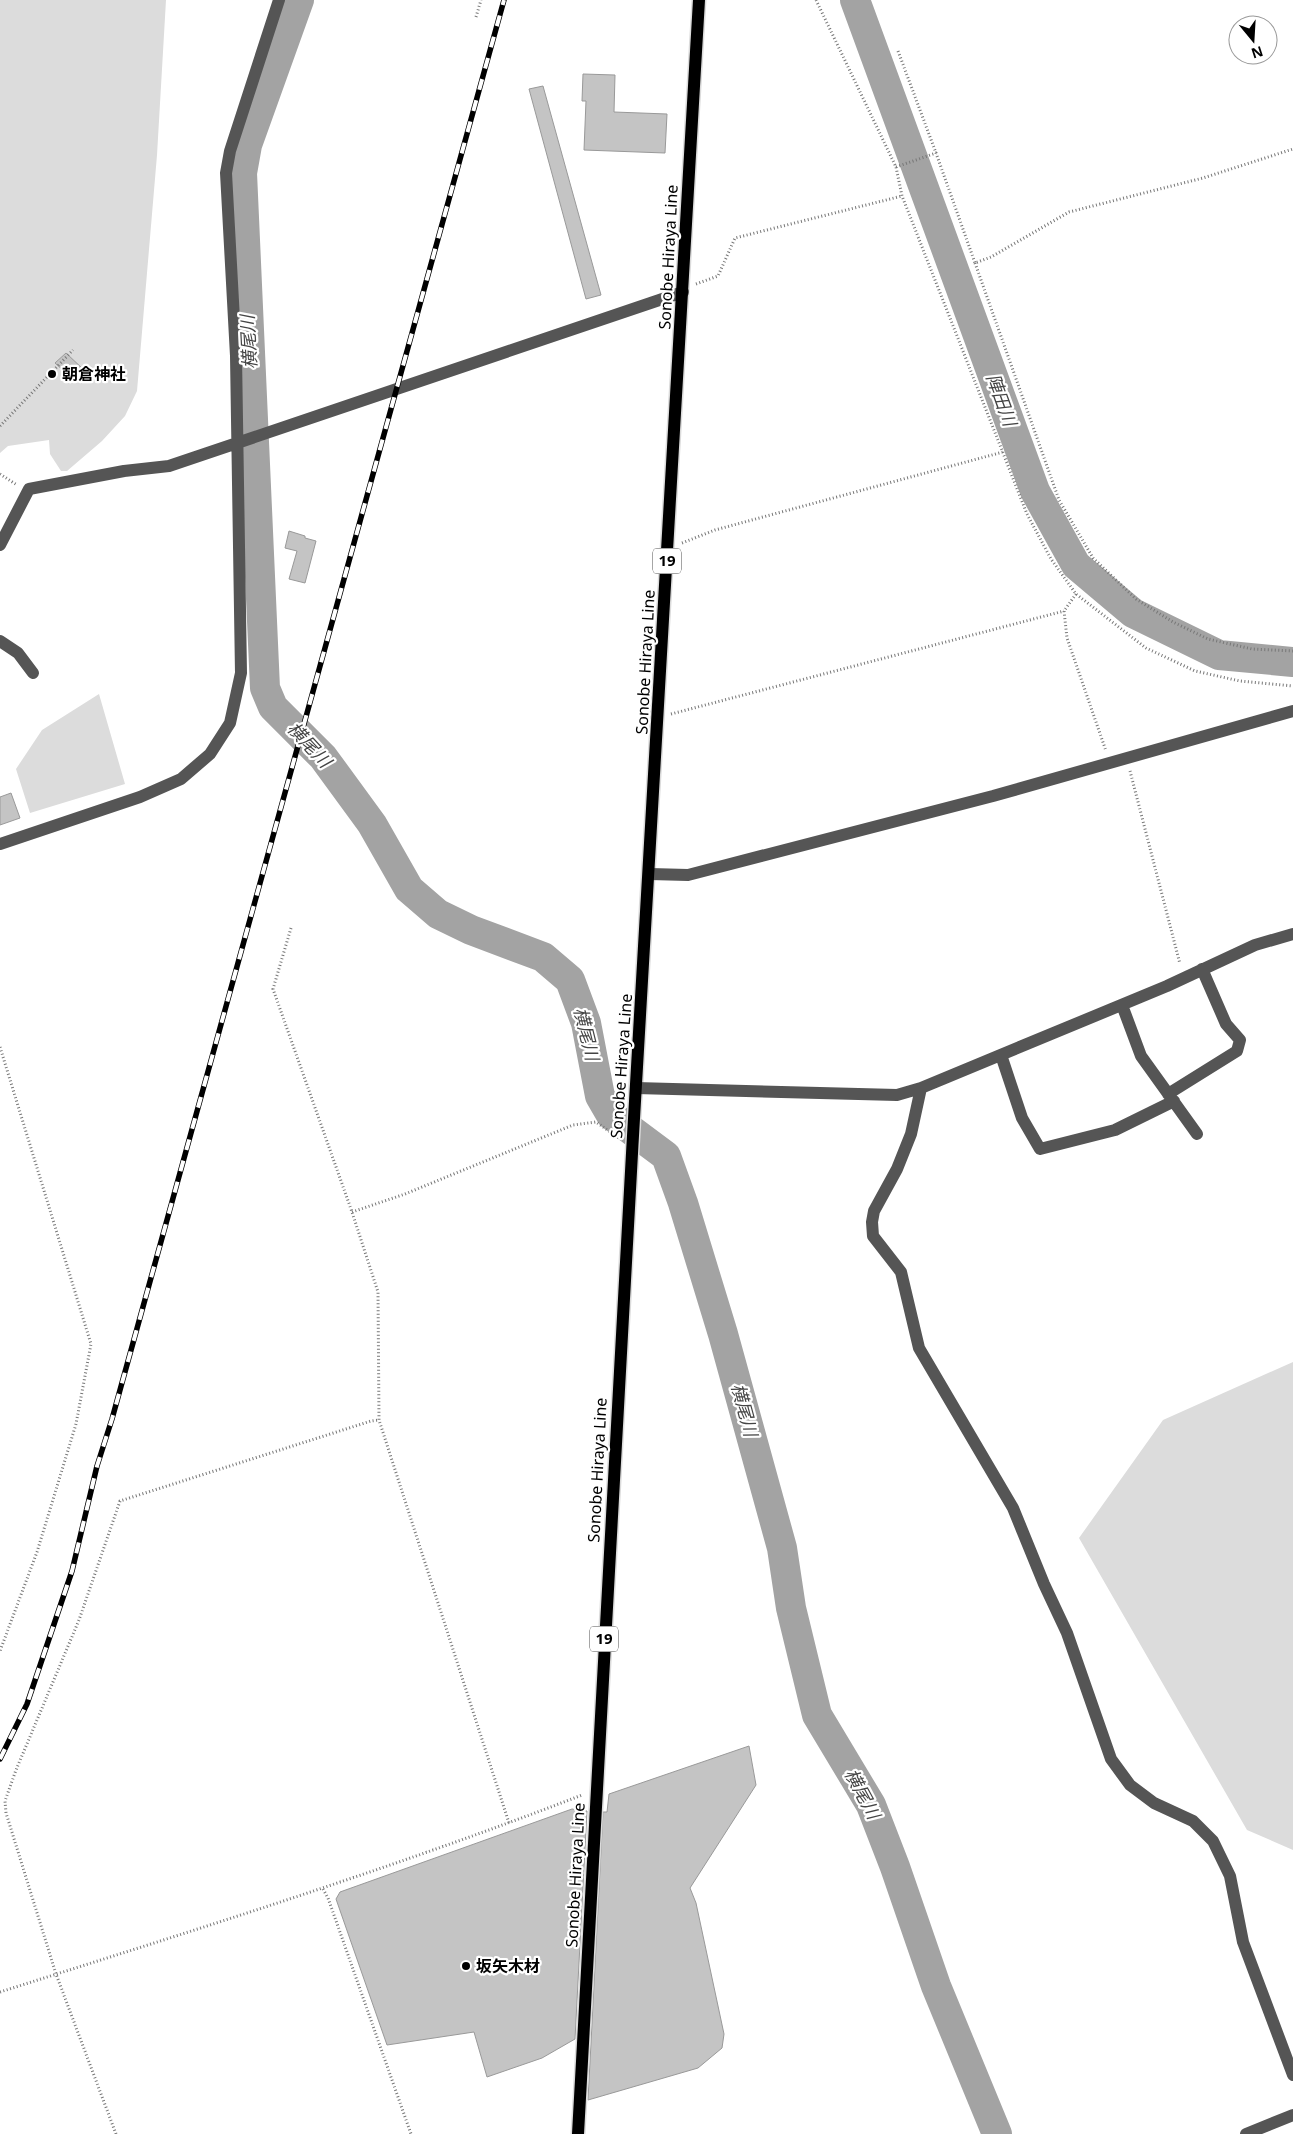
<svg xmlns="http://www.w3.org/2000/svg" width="1293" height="2134" font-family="'Noto Sans','Noto Sans JP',sans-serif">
  <rect width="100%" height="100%" fill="#fff"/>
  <path fill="#dcdcdc" d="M0,0H166L157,155L137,391L125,416L102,441L67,471H61L50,454L49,440L8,446L0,453Z
    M99,694L125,784L30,813L16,769L42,730Z
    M1293,1362V1850L1247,1830L1079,1538L1163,1420Z"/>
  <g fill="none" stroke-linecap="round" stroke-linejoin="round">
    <path stroke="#a3a3a3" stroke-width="30" d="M299,0L247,145L242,173L265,688L273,707L323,757L372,824L409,889L438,914L471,930L543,957L570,980L586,1023L600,1096L611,1115L666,1156L683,1203L723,1334L782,1548L791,1608L817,1715L871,1805L895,1867L936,1986L997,2134
      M855,0L1035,491L1076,565L1133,613L1219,655L1293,662"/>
  </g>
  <path fill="#c4c4c4" stroke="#999" d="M583,74L615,75L614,112L667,114L665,153L584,150L586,101H582Z
    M543,86L601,295L586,299L529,89Z
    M66,353L85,371L76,382L55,363Z
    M289,531L305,536V538L316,541L305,583L289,579L297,551L285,548Z
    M11,793L20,818L0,825V797Z
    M749,1746L756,1785L690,1888L696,1903L724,2034L722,2048L698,2068L588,2100L603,1812H607L609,1794Z
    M572,1809L587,1811L575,2039L542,2058L487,2077L474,2032L387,2045L336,1899L340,1892Z"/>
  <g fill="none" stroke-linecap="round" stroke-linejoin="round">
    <defs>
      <path id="major" d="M578,2134C614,1422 659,712 699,0"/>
    </defs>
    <use href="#major" stroke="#dbdbdb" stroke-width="15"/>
    <path stroke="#777" stroke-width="3" stroke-dasharray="1 2.5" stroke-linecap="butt" d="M816,0L896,167L902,196L1027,514L1051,559L1076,594L1146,648L1195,671L1240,681L1293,686
      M476,17L481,0
      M898,51L936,153
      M896,167L936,153L975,263L991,257L1069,212L1203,178L1293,149
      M975,263L1059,500L1093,558L1136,599L1173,622L1208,639L1252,649L1293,651
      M696,284L718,276L735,238L902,196
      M0,426L73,350
      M0,474L17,485
      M682,543L715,530L1003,452
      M1076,594L1064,611L1067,638L1106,751
      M671,714L1064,611
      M1130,771L1180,964
      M291,928L273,989L352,1212L378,1292L379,1420L509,1823
      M0,1047L91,1344L76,1424L37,1552L0,1651
      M352,1212L405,1194L573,1125L596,1122L620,1139
      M323,1889L328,1898L411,2134
      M0,1992C195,1930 391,1869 582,1795
      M116,2134L56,1974L6,1813L5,1801L16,1770L79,1620L120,1501L371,1421L379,1420"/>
    <path stroke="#555" stroke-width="12" d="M0,545L29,489L124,471L169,466L683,292
      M0,641L18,653L33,673
      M0,844L140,797L181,779L210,754L230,723L241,673L236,356L226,173L230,151L279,0
      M650,874L688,875L993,796L1293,711
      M1122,1005L1141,1056L1197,1134
      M1001,1055L1022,1118L1040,1149L1115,1130L1174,1101
      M636,1088L897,1095L921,1088L1167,986L1255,945L1293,934
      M921,1088L911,1134L897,1169L874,1211L872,1222L873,1236L901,1272L919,1348L1013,1508L1044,1584L1067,1633L1111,1759L1130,1785L1154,1803L1193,1821L1213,1841L1230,1876L1243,1942L1293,2075
      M1168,1094L1237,1051L1240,1040L1226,1024L1202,969
      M1246,2134L1293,2115"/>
    <use href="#major" stroke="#000" stroke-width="12"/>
    <defs>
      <path id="rail" d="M0,1759L27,1704L72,1571L97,1466L112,1419L504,0"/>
    </defs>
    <use href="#rail" stroke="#000" stroke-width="5.5"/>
    <use href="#rail" stroke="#fff" stroke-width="4" stroke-dasharray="11" stroke-linecap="butt"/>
  </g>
  <g fill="#000" stroke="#fff" stroke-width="2">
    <circle cx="52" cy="374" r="5"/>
    <circle cx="466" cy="1966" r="5"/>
  </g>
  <g text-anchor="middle" stroke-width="4.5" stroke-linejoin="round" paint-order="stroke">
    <g fill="#fff" stroke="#4c4c4c" stroke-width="1">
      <rect x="653" y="548.5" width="28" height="25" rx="4"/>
      <rect x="590" y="1626.5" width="28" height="25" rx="4"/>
    </g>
    <g font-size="15" font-weight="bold" fill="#000">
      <text x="667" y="566">19</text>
      <text x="604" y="1644">19</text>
    </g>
    <g font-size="16" fill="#000" stroke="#fff">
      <text transform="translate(668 257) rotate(-87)" y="6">Sonobe Hiraya Line</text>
      <text transform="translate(645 662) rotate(-87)" y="6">Sonobe Hiraya Line</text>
      <text transform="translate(621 1066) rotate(-86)" y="6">Sonobe Hiraya Line</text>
      <text transform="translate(597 1470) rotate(-87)" y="6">Sonobe Hiraya Line</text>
      <text transform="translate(575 1875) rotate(-87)" y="6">Sonobe Hiraya Line</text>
    </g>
    <g font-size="16" font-weight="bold" fill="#000" stroke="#fff" text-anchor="start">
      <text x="62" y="380">朝倉神社</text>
      <text x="476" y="1972">坂矢木材</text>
    </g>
    <g font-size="18" font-style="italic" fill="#444" stroke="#fff">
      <text transform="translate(249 342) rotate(-93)" y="6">横尾川</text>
      <text transform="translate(1001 400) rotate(70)" y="6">陣田川</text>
      <text transform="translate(309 745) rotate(47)" y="6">横尾川</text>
      <text transform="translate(586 1034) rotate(76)" y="6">横尾川</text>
      <text transform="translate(744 1410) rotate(75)" y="6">横尾川</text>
      <text transform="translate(862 1794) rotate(62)" y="6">横尾川</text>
    </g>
  </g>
  <g transform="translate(1253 40) rotate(162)"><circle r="24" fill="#ffffff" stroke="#999999"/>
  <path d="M0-4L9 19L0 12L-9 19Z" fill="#000000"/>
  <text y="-8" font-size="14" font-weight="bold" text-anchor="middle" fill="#000000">N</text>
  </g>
</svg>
